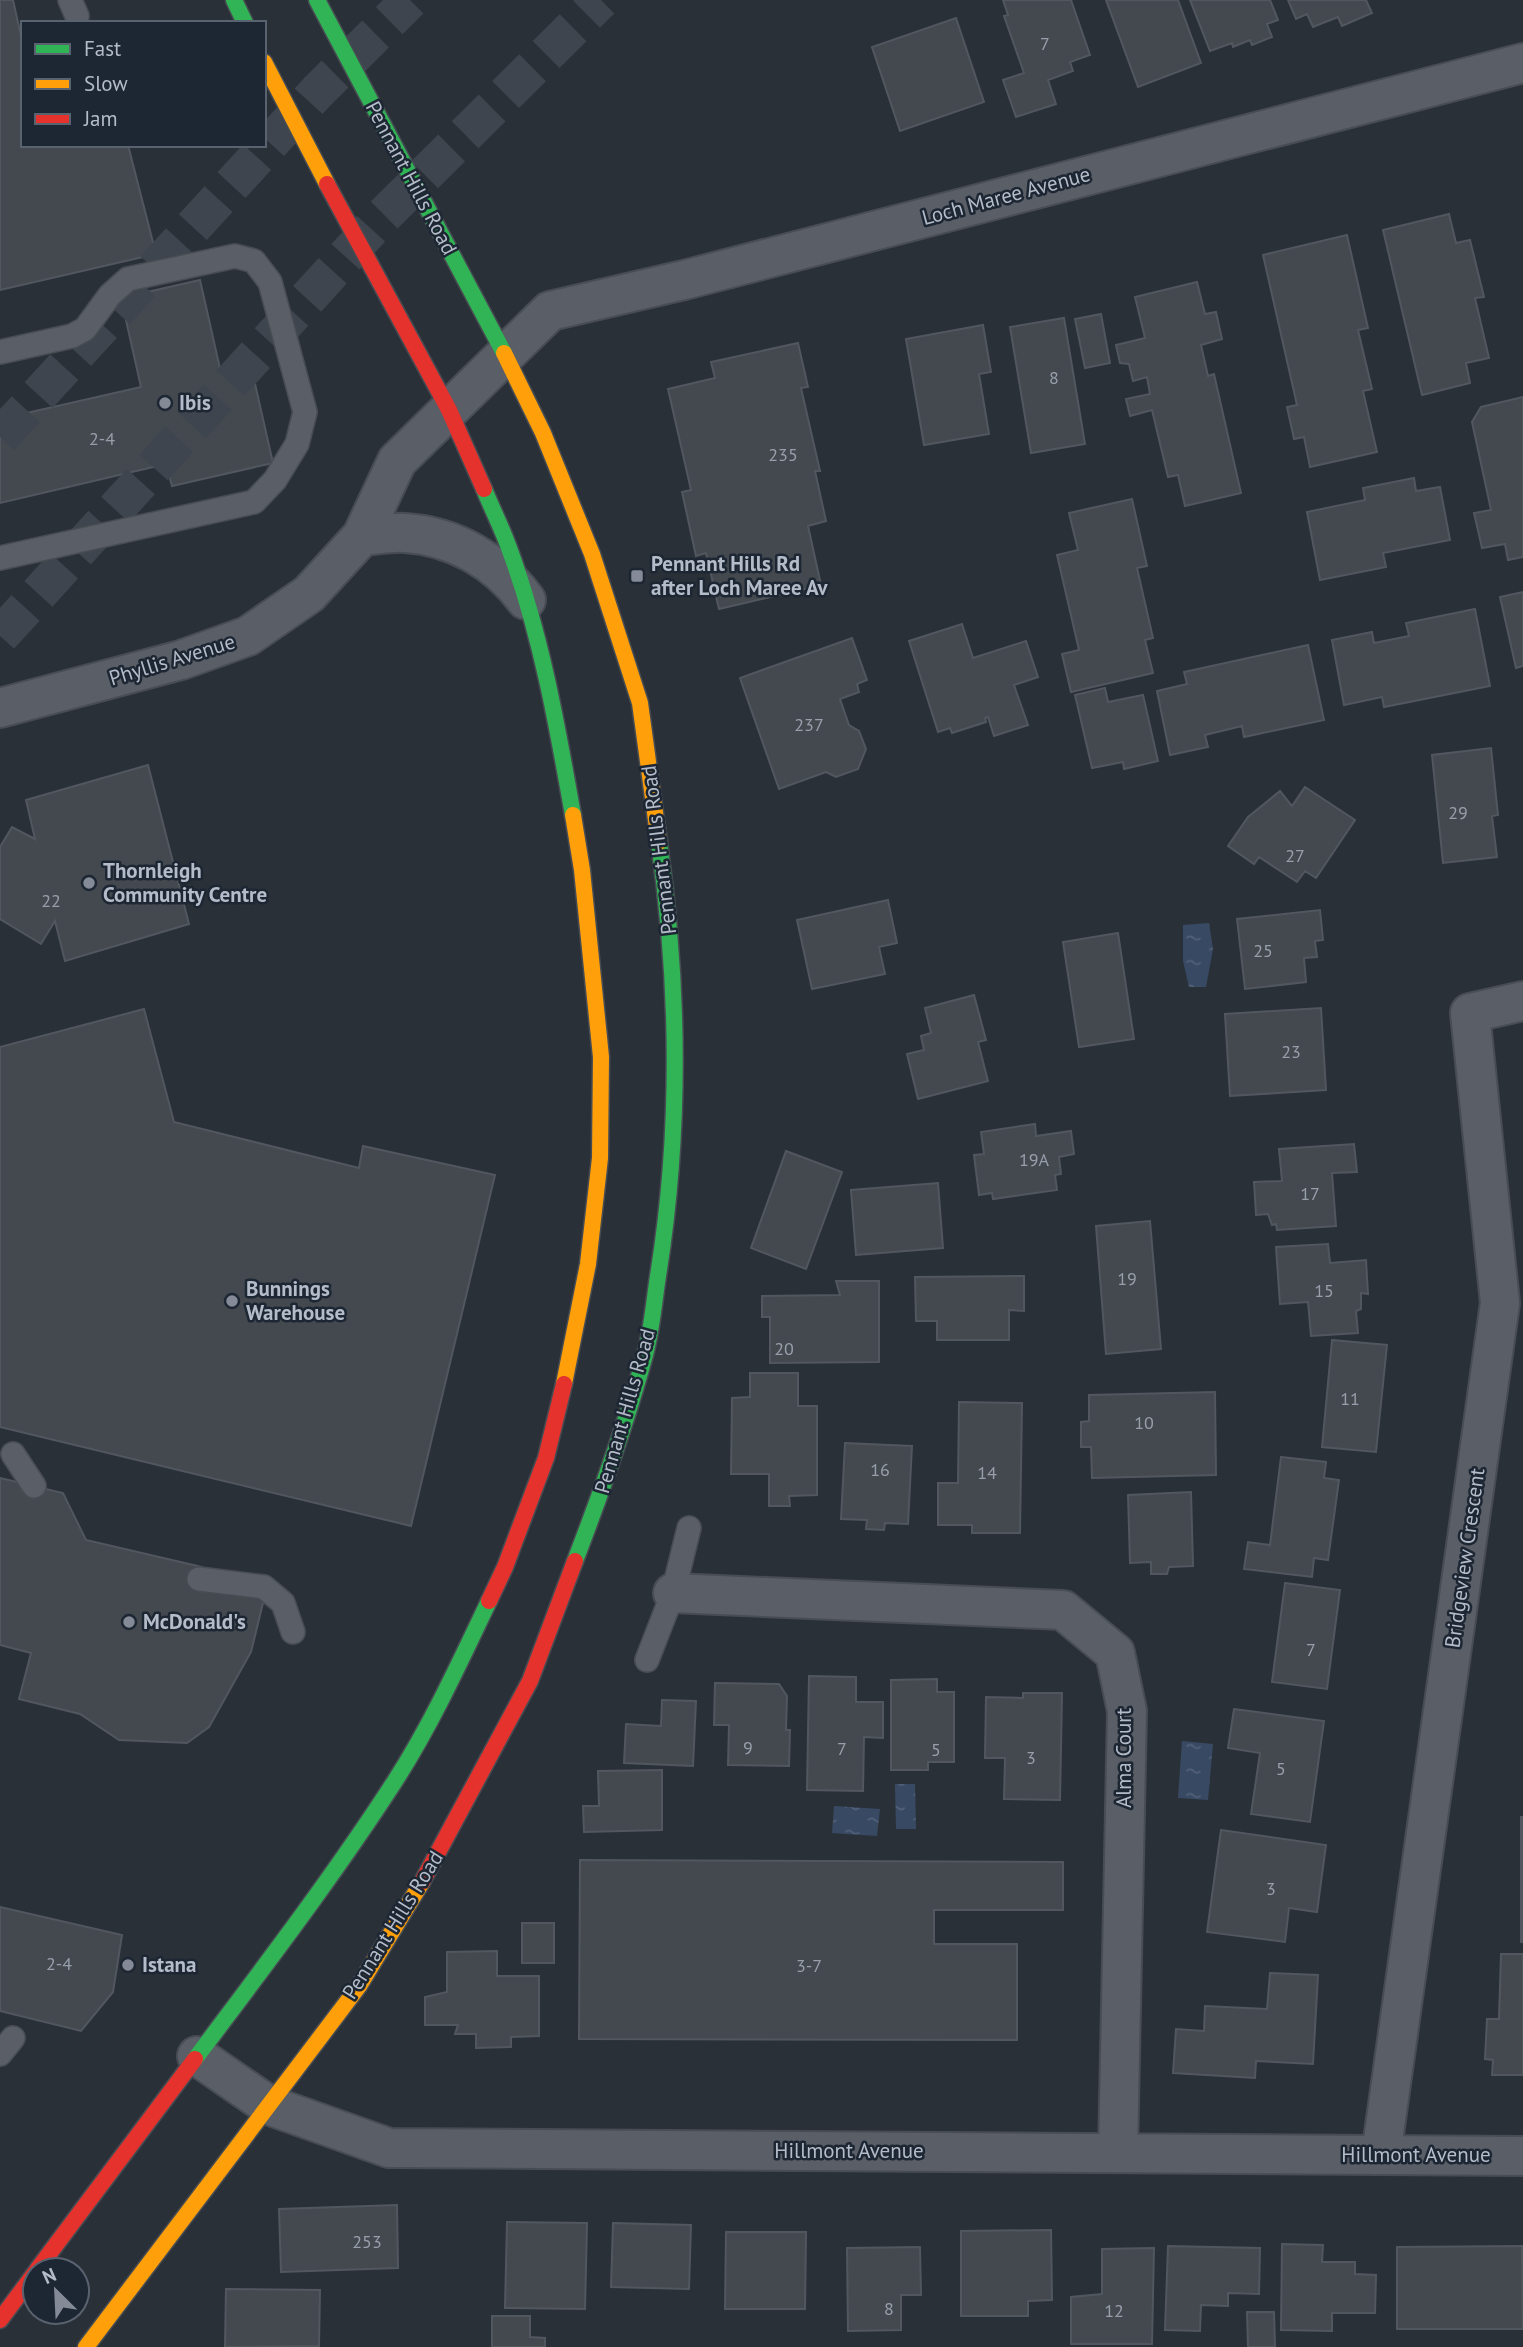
<svg xmlns="http://www.w3.org/2000/svg" width="1523" height="2347" font-family="'PT Sans',sans-serif">
  <defs>
    <pattern id="water-ripples" width="26" height="14" patternUnits="userSpaceOnUse" patternTransform="scale(1.75)"><rect width="26" height="14" fill="#384963"/><path d="M2 4q2-2 4 0t4 0M15 11q2-2 4 0t4 0" fill="none" stroke="#526178"/></pattern>
  </defs>
  <rect width="100%" height="100%" fill="#2a3038"/>
  <path fill="url(#water-ripples)" d="M1209,923L1213,949L1206,987H1189L1183,961V925Z
    M1182,1741L1213,1744L1208,1800L1178,1798Z
    M895,1784H915L916,1829H896Z
    M834,1806L880,1809L877,1836L832,1833Z"/>
  <path fill="#444950" stroke="#52575f" stroke-width="2" d="M0,0H13L23,45V145H128L156,254L0,290Z
    M1003,0H1071L1090,55L1070,62L1073,71L1048,80L1056,104L1016,117L1003,80L1024,73L1004,16L1008,15Z
    M1106,0H1178L1201,63L1138,87Z
    M1190,0H1270L1278,20L1267,24L1272,37L1252,45L1250,40L1233,47L1232,43L1210,51Z
    M1288,0H1366L1372,13L1342,26L1338,17L1313,27L1307,14L1296,19Z
    M956,18L984,102L900,131L872,47Z
    M1449,214L1456,243L1470,240L1484,297L1475,298L1489,358L1466,363L1470,383L1422,395L1383,230Z
    M1347,235L1368,328L1358,330L1372,389L1363,391L1377,452L1310,467L1304,437L1294,439L1287,407L1297,405L1263,255Z
    M200,280L221,373L251,366L273,463L172,486L166,464L0,503V419L141,387L121,298Z
    M1197,282L1205,314L1216,312L1222,339L1201,345L1208,376L1214,374L1241,493L1185,506L1178,475L1168,477L1152,410L1130,416L1126,399L1150,394L1147,377L1133,381L1129,364L1120,363L1116,345L1145,338L1135,297Z
    M1101,314L1110,363L1085,368L1075,319Z
    M1064,318L1085,444L1031,453L1010,327Z
    M983,325L991,372L979,374L989,434L924,445L906,339Z
    M798,343L808,387L801,388L820,471H815L826,521L808,526L821,585L719,609L706,553L696,556L682,492L691,490L668,389L715,378L711,362Z
    M1523,397V557L1508,560L1505,544L1482,548L1474,513L1491,510L1472,422L1481,407Z
    M1414,478L1416,491L1440,487L1450,540L1383,553L1386,567L1320,580L1307,512L1365,500L1363,488Z
    M1132,499L1147,566L1137,568L1153,638L1145,640L1153,673L1071,692L1062,654L1079,650L1057,555L1078,550L1069,513Z
    M1523,592V666L1516,668L1500,597Z
    M1475,609L1490,686L1384,707L1382,697L1344,705L1332,640L1372,632L1374,643L1409,636L1406,623Z
    M962,624L973,658L1026,641L1038,677L1014,685L1028,725L994,736L988,717L985,718L986,722L952,733L950,728L938,732L909,641Z
    M852,638L867,680L857,684L859,692L840,699L849,725L859,731L866,749L858,769L836,777L826,772L779,789L740,678Z
    M1308,645L1324,720L1244,737L1242,726L1205,735L1208,747L1170,755L1157,691L1187,684L1184,672Z
    M1105,688L1108,702L1143,695L1158,761L1124,769L1123,762L1092,768L1075,695Z
    M1491,748L1498,815L1492,816L1497,857L1443,863L1432,755Z
    M148,765L189,924L65,961L55,921L41,944L0,919V847L12,827L35,839L26,800Z
    M1305,787L1355,820L1316,878L1305,871L1297,882L1259,857L1254,864L1228,846L1248,817L1280,791L1292,806Z
    M888,900L897,943L879,947L885,974L812,989L797,920Z
    M1320,910L1323,940L1315,941L1317,957L1304,958L1306,982L1245,989L1237,919Z
    M1118,933L1134,1039L1079,1047L1063,942Z
    M974,995L986,1040L978,1042L988,1081L918,1099L907,1054L924,1050L921,1036L931,1033L925,1008Z
    M1321,1008L1326,1090L1230,1096L1225,1014Z
    M144,1009L174,1122L359,1168L363,1146L495,1175L411,1526L0,1427V1047Z
    M1035,1124L1036,1136L1071,1131L1074,1154L1059,1157L1061,1174L1055,1175L1057,1190L993,1199L992,1193L979,1195L974,1155L984,1154L981,1132Z
    M1354,1144L1357,1172L1332,1173L1336,1226L1277,1230L1276,1224L1272,1225L1268,1214L1256,1215L1254,1182L1282,1181L1279,1149Z
    M786,1151L842,1172L806,1269L751,1248Z
    M938,1183L943,1248L856,1255L851,1190Z
    M1150,1221L1161,1349L1106,1354L1096,1226Z
    M1328,1244L1330,1263L1366,1260L1368,1294L1361,1293V1309L1356,1311L1358,1333L1311,1336L1308,1302L1280,1304L1276,1247Z
    M1024,1276V1311L1009,1310V1340H937V1321H916L915,1277Z
    M836,1281H879V1362L770,1363V1317H762V1296L840,1295Z
    M1332,1340L1387,1345L1376,1452L1322,1447Z
    M750,1373H798V1406H817V1495L789,1496L790,1506H769V1474H731L732,1398L750,1397Z
    M1215,1392L1216,1475L1092,1478L1091,1447H1081V1422L1089,1421V1395Z
    M959,1402L1022,1403L1020,1533H972V1525H938V1483H958Z
    M845,1443L912,1446L908,1524L885,1523L884,1530L866,1529L867,1520L841,1519Z
    M1281,1457L1326,1462L1324,1478L1339,1480L1328,1560L1314,1558L1312,1577L1244,1569L1248,1542L1270,1545Z
    M0,1478L63,1493L86,1540L202,1567L198,1584L264,1599L251,1652L209,1727L187,1743L119,1740L80,1714L19,1699L31,1653L0,1645Z
    M1191,1492L1193,1566L1169,1567L1167,1574H1151V1562L1130,1563L1128,1495Z
    M1285,1583L1340,1590L1327,1689L1272,1682Z
    M809,1676L856,1677V1702H883V1738L864,1737L863,1791L807,1790Z
    M937,1679V1692H954V1762H928V1770H891V1680Z
    M715,1683L779,1684L787,1696L786,1730H790L789,1766L728,1765L729,1725H714Z
    M1023,1693H1062L1060,1800L1004,1799L1005,1758H985L986,1697L1023,1698Z
    M662,1700L696,1701L693,1766L624,1763L626,1724L661,1726Z
    M1234,1709L1324,1721L1310,1822L1251,1814L1260,1753L1228,1748Z
    M662,1770V1830L584,1832L583,1806H599L598,1771Z
    M1521,1817H1523V1942H1521Z
    M1221,1830L1326,1845L1317,1912L1289,1908L1285,1942L1207,1932Z
    M580,1860L1063,1862V1910H934V1944H1017V2040L579,2039Z
    M0,1907L122,1935L113,1992L81,2031L0,2011Z
    M522,1923H554V1963H522Z
    M497,1951V1976H539V2036L511,2037V2047L476,2048V2034H455L458,2025H425V1997L447,1992V1952Z
    M1501,1954H1523V2075H1492L1493,2060L1485,2059L1487,2019H1499Z
    M1270,1973L1318,1975L1313,2064L1256,2061L1255,2078L1173,2073L1176,2029L1204,2031L1205,2006L1267,2009Z
    M397,2205L398,2268L281,2272L279,2209Z
    M507,2222L587,2223L585,2309L505,2308Z
    M613,2223L691,2225L689,2289L611,2287Z
    M1051,2230L1052,2300L1028,2301V2316H961V2231Z
    M726,2232H806L805,2309H725Z
    M1282,2244L1323,2245L1322,2262H1355V2274L1376,2275L1375,2313H1332V2331L1281,2330Z
    M1168,2246L1260,2248L1259,2294L1228,2293V2306L1201,2305L1200,2331L1165,2330Z
    M1522,2246L1523,2329H1397V2247Z
    M920,2247L921,2295H901V2330L848,2331L847,2248Z
    M1154,2248L1152,2344H1071V2297L1102,2294V2249Z
    M226,2289L320,2290L319,2346L225,2347Z
    M1247,2312H1274L1275,2347H1248Z
    M492,2316H530V2337L545,2338V2347H492Z"/>
  <g fill="none" stroke-linecap="round" stroke-linejoin="round">
    <path stroke="#3f454e" stroke-width="38" stroke-dasharray="38 19" stroke-linecap="butt" d="M0,437L318,91L410,0
      M0,636L379,220L601,0"/>
    <defs>
      <path id="lane" d="M70,0L77,16
        M0,352L72,336L85,329L110,295L128,279L235,256L254,261L270,282L305,412L297,444L275,480L254,502L0,558
        M13,1454L34,1486
        M199,1579L264,1587L283,1603L293,1632
        M647,1660L673,1593L689,1528
        M0,2054L13,2038"/>
      <path id="street" d="M362,536C376,535 391,532 405,533C454,536 497,561 526,600
        M0,708L181,660L248,636L309,594L362,536L397,461L550,311L684,280L1523,63
        M673,1593L1063,1610L1115,1653L1127,1711L1118,2153
        M197,2056L268,2105L389,2148L1523,2156
        M1381,2155L1500,1303L1470,1013L1523,1001"/>
      <path id="fast" d="M234,0L245,23
        M317,0L504,353
        M484,489C492,509 502,528 509,548C541,634 557,725 573,815
        M575,1561C601,1493 626,1425 645,1355C652,1329 654,1302 658,1276C681,1133 679,985 659,842
        M195,2059C263,1968 333,1877 395,1781C431,1725 460,1662 489,1601"/>
      <path id="slow" d="M264,62L327,184
        M504,353L543,433L592,554L640,703L659,842
        M564,1384L588,1264L600,1158L601,1057L582,870L573,815
        M86,2347L359,1986L422,1882"/>
      <path id="jam" d="M327,184L449,410L484,489
        M489,1601L505,1567L546,1458L564,1384
        M422,1882L530,1681L575,1561
        M37,2270L195,2059
        M0,2320L35,2273"/>
    </defs>
    <use href="#lane" stroke="#484c53" stroke-width="26"/>
    <use href="#street" stroke="#484c53" stroke-width="42"/>
    <use href="#fast" stroke="#474c53" stroke-width="19"/>
    <use href="#slow" stroke="#474c53" stroke-width="19"/>
    <use href="#jam" stroke="#474c53" stroke-width="19"/>
    <use href="#lane" stroke="#5a5e66" stroke-width="23"/>
    <use href="#street" stroke="#5a5e66" stroke-width="38"/>
    <use href="#fast" stroke="#30b455" stroke-width="16"/>
    <use href="#slow" stroke="#ff9f0a" stroke-width="16"/>
    <use href="#jam" stroke="#e5322d" stroke-width="16"/>
  </g>
  <g fill="#848b96" stroke="#1d2633" stroke-width="2.5">
    <circle cx="165" cy="403" r="7"/>
    <rect x="630" y="569" width="14" height="14" rx="3.5"/>
    <circle cx="89" cy="883" r="7"/>
    <circle cx="232" cy="1301" r="7"/>
    <circle cx="129" cy="1622" r="7"/>
    <circle cx="128" cy="1965" r="7"/>
  </g>
  <g text-anchor="middle" stroke-width="5" stroke-linejoin="round" paint-order="stroke">
    <g font-size="18" fill="#989fab">
      <text x="1045" y="50">7</text>
      <text x="1054" y="384">8</text>
      <text x="102" y="445">2-4</text>
      <text x="783" y="461">235</text>
      <text x="809" y="731">237</text>
      <text x="1458" y="819">29</text>
      <text x="1295" y="862">27</text>
      <text x="51" y="907">22</text>
      <text x="1263" y="957">25</text>
      <text x="1291" y="1058">23</text>
      <text x="1034" y="1166">19A</text>
      <text x="1310" y="1200">17</text>
      <text x="1127" y="1285">19</text>
      <text x="1324" y="1297">15</text>
      <text x="784" y="1355">20</text>
      <text x="1350" y="1405">11</text>
      <text x="1144" y="1429">10</text>
      <text x="880" y="1476">16</text>
      <text x="987" y="1479">14</text>
      <text x="1311" y="1656">7</text>
      <text x="748" y="1754">9</text>
      <text x="842" y="1755">7</text>
      <text x="936" y="1756">5</text>
      <text x="1031" y="1764">3</text>
      <text x="1281" y="1775">5</text>
      <text x="1271" y="1895">3</text>
      <text x="59" y="1970">2-4</text>
      <text x="809" y="1972">3-7</text>
      <text x="367" y="2248">253</text>
      <text x="889" y="2315">8</text>
      <text x="1114" y="2317">12</text>
    </g>
    <g font-size="21" fill="#b4bcc9" stroke="#1d2633">
      <text transform="translate(411 178) rotate(62)" y="7">Pennant Hills Road</text>
      <text transform="translate(1006 196) rotate(-15)" y="7">Loch Maree Avenue</text>
      <text transform="translate(172 660) rotate(-17)" y="7">Phyllis Avenue</text>
      <text transform="translate(659 850) rotate(-97)" y="7">Pennant Hills Road</text>
      <text transform="translate(625 1411) rotate(-74)" y="7">Pennant Hills Road</text>
      <text transform="translate(1465 1558) rotate(-82)" y="7">Bridgeview Crescent</text>
      <text transform="translate(1124 1758) rotate(-90)" y="7">Alma Court</text>
      <text transform="translate(393 1925) rotate(-58)" y="7">Pennant Hills Road</text>
      <text x="849" y="2158">Hillmont Avenue</text>
      <text x="1416" y="2162">Hillmont Avenue</text>
    </g>
    <g font-size="21" font-weight="bold" fill="#b4bcc9" stroke="#1d2633" text-anchor="start">
      <text x="179" y="410">Ibis</text>
      <text x="651" y="571">Pennant Hills Rd<tspan x="651" dy="24">after Loch Maree Av</tspan></text>
      <text x="103" y="878">Thornleigh<tspan x="103" dy="24">Community Centre</tspan></text>
      <text x="246" y="1296">Bunnings<tspan x="246" dy="24">Warehouse</tspan></text>
      <text x="143" y="1629">McDonald's</text>
      <text x="142" y="1972">Istana</text>
    </g>
  </g>
  <rect x="21" y="21" width="245" height="126" fill="#1d2633" stroke="#59626f" stroke-width="2"/>
  <rect x="35" y="44" width="35" height="10" fill="#30b455" stroke="#59626f" stroke-width="2"/>
  <text x="84" y="56" font-size="21" fill="#b4bcc9">Fast</text>
  <rect x="35" y="79" width="35" height="10" fill="#ff9f0a" stroke="#59626f" stroke-width="2"/>
  <text x="84" y="91" font-size="21" fill="#b4bcc9">Slow</text>
  <rect x="35" y="114" width="35" height="10" fill="#e5322d" stroke="#59626f" stroke-width="2"/>
  <text x="84" y="126" font-size="21" fill="#b4bcc9">Jam</text>
  <g transform="translate(56 2291) rotate(336)"><circle r="33" fill="#1d2633" stroke="#59626f" stroke-width="2"/>
  <path d="M0-5L12 26L0 18L-12 26Z" fill="#848b96"/>
  <text y="-10" font-size="19" font-weight="bold" text-anchor="middle" fill="#b4bcc9">N</text>
  </g>
</svg>
